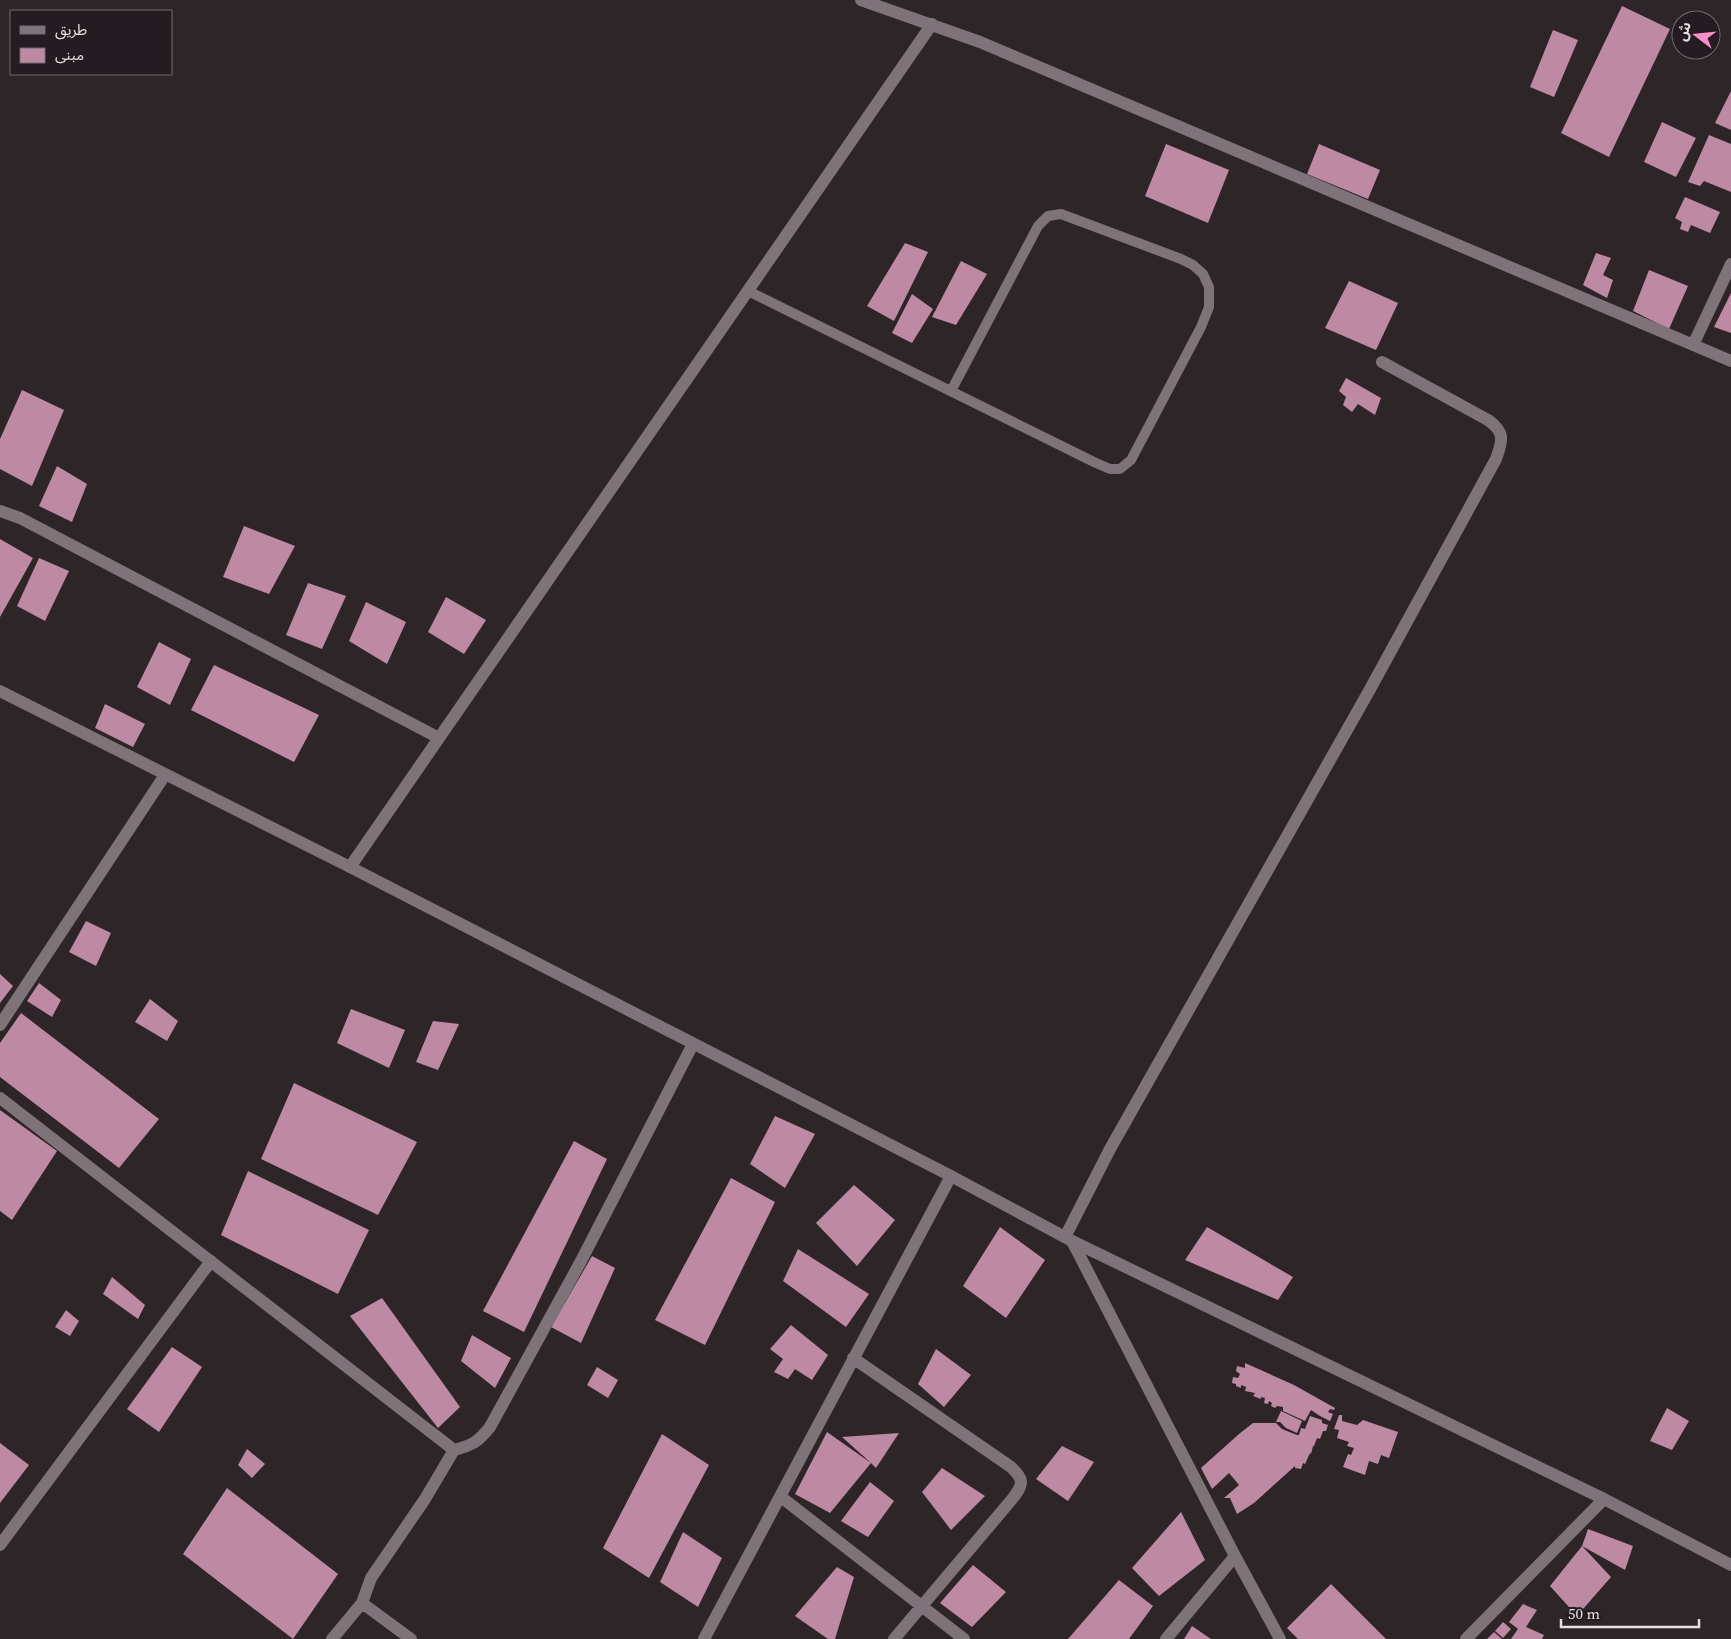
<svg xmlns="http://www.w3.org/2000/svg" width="1731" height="1639" font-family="'Source Serif 4','Noto Sans Arabic',serif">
  <rect width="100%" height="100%" fill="#2e2529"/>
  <path fill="#be89a3" d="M1622,6L1670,29L1609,157L1561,133Z
    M1553,30L1578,40L1554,97L1530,87Z
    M1731,91V130L1715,123Z
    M1662,122L1696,138L1676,177L1644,162Z
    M1709,135L1731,144V192L1704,181L1700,186L1688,182Z
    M1166,144L1229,170L1208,223L1145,196Z
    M1319,144L1380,170L1368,199L1307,174Z
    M1685,197L1720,212L1710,233L1691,225L1688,232L1680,229L1682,222L1675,218Z
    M905,243L928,252L894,321L867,306Z
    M1596,253L1611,258L1603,275L1613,280L1607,298L1583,285Z
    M961,261L987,274L956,325L932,317Z
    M1649,270L1688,286L1669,329L1633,311Z
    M1349,281L1398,303L1376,350L1325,328Z
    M1731,293V333L1714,327Z
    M912,294L933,309L912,343L892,333Z
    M1346,378L1381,398L1375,415L1358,404L1352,412L1343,405L1346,397L1339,391Z
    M22,390L64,410L32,486L0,469V439Z
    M57,466L87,484L72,522L39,506Z
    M244,526L295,546L269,594L223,577Z
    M0,539L33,558L0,617Z
    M39,558L69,571L45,621L17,606Z
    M308,583L346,596L322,649L286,635Z
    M446,597L486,620L464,654L428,632Z
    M366,602L406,622L387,664L349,641Z
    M159,642L191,659L170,705L137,687Z
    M214,665L319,715L294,762L191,710Z
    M105,704L145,724L133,747L95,728Z
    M86,921L111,933L96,966L69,952Z
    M0,974L13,986L0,1003Z
    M39,983L61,1000L52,1017L27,1001Z
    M150,999L178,1021L167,1041L135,1022Z
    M351,1009L405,1030L389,1068L337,1043Z
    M21,1013L159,1119L119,1168L0,1077V1043Z
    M433,1021L459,1024L438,1070L416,1062Z
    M294,1083L417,1142L378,1215L261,1159Z
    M0,1110L57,1151L12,1220L0,1211Z
    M775,1116L815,1134L785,1188L750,1164Z
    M574,1141L607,1159L524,1332L483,1311Z
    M248,1171L369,1230L338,1294L221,1235Z
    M731,1178L775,1202L705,1345L655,1320Z
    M854,1185L895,1220L857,1266L816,1223Z
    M1000,1227L1045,1260L1006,1318L963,1286Z
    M1207,1227L1293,1277L1278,1300L1185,1260Z
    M798,1249L869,1294L846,1327L783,1281Z
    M592,1256L615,1268L581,1343L551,1327Z
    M112,1277L145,1305L138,1319L103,1294Z
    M382,1298L460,1407L438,1428L350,1316Z
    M66,1310L79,1321L70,1336L55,1327Z
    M791,1325L828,1355L812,1380L795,1369L788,1379L774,1372L783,1359L770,1349Z
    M472,1335L511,1358L495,1388L461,1361Z
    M172,1347L202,1367L159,1432L127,1409Z
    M936,1349L971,1375L944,1407L918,1384Z
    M1245,1363L1294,1385L1335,1408L1334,1410L1330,1409L1328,1412L1333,1414L1330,1421L1320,1416L1311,1410L1305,1421L1283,1411V1407L1277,1406L1275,1408L1271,1406L1272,1403L1269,1401L1268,1404L1264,1403L1265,1398L1261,1397V1399L1253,1396L1255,1393L1245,1391L1246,1387L1241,1385V1388L1236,1386V1384L1232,1383L1233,1377L1238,1378L1240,1374L1236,1371L1237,1366L1245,1368Z
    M597,1367L618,1380L608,1398L587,1385Z
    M1667,1408L1689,1421L1672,1450L1650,1441Z
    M1281,1411L1302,1421L1297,1433L1286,1428L1280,1422H1276Z
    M1339,1415H1342V1421L1357,1425L1363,1420L1398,1432L1389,1458L1381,1455L1378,1464L1369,1461L1365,1475L1343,1467L1348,1454L1351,1455L1354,1448L1347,1446L1349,1442L1337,1438L1339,1430L1334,1429Z
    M1310,1416L1322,1420V1423L1328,1425L1326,1431H1323L1320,1439L1317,1438L1314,1446H1313L1311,1454L1310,1453L1305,1464L1303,1463L1301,1469L1295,1468V1466L1254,1503L1237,1514L1230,1498H1224L1239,1485L1229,1473L1212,1489L1201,1468L1239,1434L1253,1423H1276L1282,1429L1297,1435H1299L1301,1428L1305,1429Z
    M827,1432L871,1463L842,1437L899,1433L876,1468L871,1463L830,1513L795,1494Z
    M662,1434L709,1465L649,1578L603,1548Z
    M0,1443L29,1465L0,1503Z
    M1062,1446L1094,1462L1068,1501L1036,1479Z
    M247,1449L265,1464L252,1478L238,1465Z
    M942,1468L985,1496L951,1530L922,1492Z
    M870,1482L894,1501L868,1537L841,1521Z
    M227,1488L338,1574L293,1639L183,1554Z
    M1181,1512L1205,1560L1159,1596L1132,1568Z
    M1588,1529L1633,1546L1625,1570L1582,1546L1611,1577L1577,1616L1550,1586L1582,1546Z
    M683,1532L722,1558L698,1607L660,1582Z
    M973,1565L1006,1592L972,1627L940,1603Z
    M837,1567L854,1577L835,1639H828L795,1616Z
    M1119,1580L1153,1606L1129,1639H1068Z
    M1331,1584L1386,1639H1298L1287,1628Z
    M1523,1604L1537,1610L1526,1627L1544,1635L1542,1639H1511L1518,1629L1509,1622Z
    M1503,1622L1511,1629L1503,1638L1495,1631Z
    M1192,1626L1211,1639H1184Z
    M1494,1632L1502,1639H1487Z"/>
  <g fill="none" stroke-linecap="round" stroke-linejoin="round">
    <path stroke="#7e7378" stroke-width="10" d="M748,291L1096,463L1110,469H1120L1131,460L1201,327L1209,307V287L1203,274L1193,265L1181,259L1061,214L1048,216L1038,226L951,391"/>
    <path stroke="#7e7378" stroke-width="12" d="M861,0L980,42L1731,361
      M1693,345L1731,264
      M0,511L20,518L439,738
      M350,867L932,24
      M0,1025L165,775
      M0,1098L454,1450
      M1065,1237L1110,1149L1369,691L1496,459C1503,440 1505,432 1488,420L1382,362
      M1072,1241L1235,1556L1280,1639
      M853,1358L1011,1467C1024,1480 1024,1483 1013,1498L894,1639
      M781,1497L964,1639
      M0,1545L211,1261
      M362,1603L411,1639
      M332,1639L362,1603L371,1578L425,1499L454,1450C473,1445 478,1442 490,1427L581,1261L693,1044
      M704,1639L951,1176
      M1166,1639L1235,1556
      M1466,1639L1604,1499"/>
    <path stroke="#7e7378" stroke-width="12" d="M0,691L350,867L951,1176L1072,1241L1604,1499L1731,1565"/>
  </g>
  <rect x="10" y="10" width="162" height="65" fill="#241c20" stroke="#726a6e"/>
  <rect x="20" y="26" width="25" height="8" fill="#7e7378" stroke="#726a6e"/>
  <text x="55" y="35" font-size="15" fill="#e7e0e3">طريق</text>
  <rect x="20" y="48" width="25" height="15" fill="#be89a3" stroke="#726a6e"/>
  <text x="55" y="60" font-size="15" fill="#e7e0e3">مبنى</text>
  <g transform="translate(1696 35) rotate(286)"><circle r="24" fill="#241c20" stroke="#726a6e"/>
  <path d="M0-4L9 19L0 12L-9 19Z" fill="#fa8fc7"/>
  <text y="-8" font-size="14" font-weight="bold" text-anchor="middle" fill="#e7e0e3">ش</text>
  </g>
  <path d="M1561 1619v8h138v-8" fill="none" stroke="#e7e0e3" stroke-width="2.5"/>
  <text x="1568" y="1619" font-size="15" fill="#e7e0e3" stroke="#241c20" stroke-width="4" paint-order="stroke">50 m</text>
</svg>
